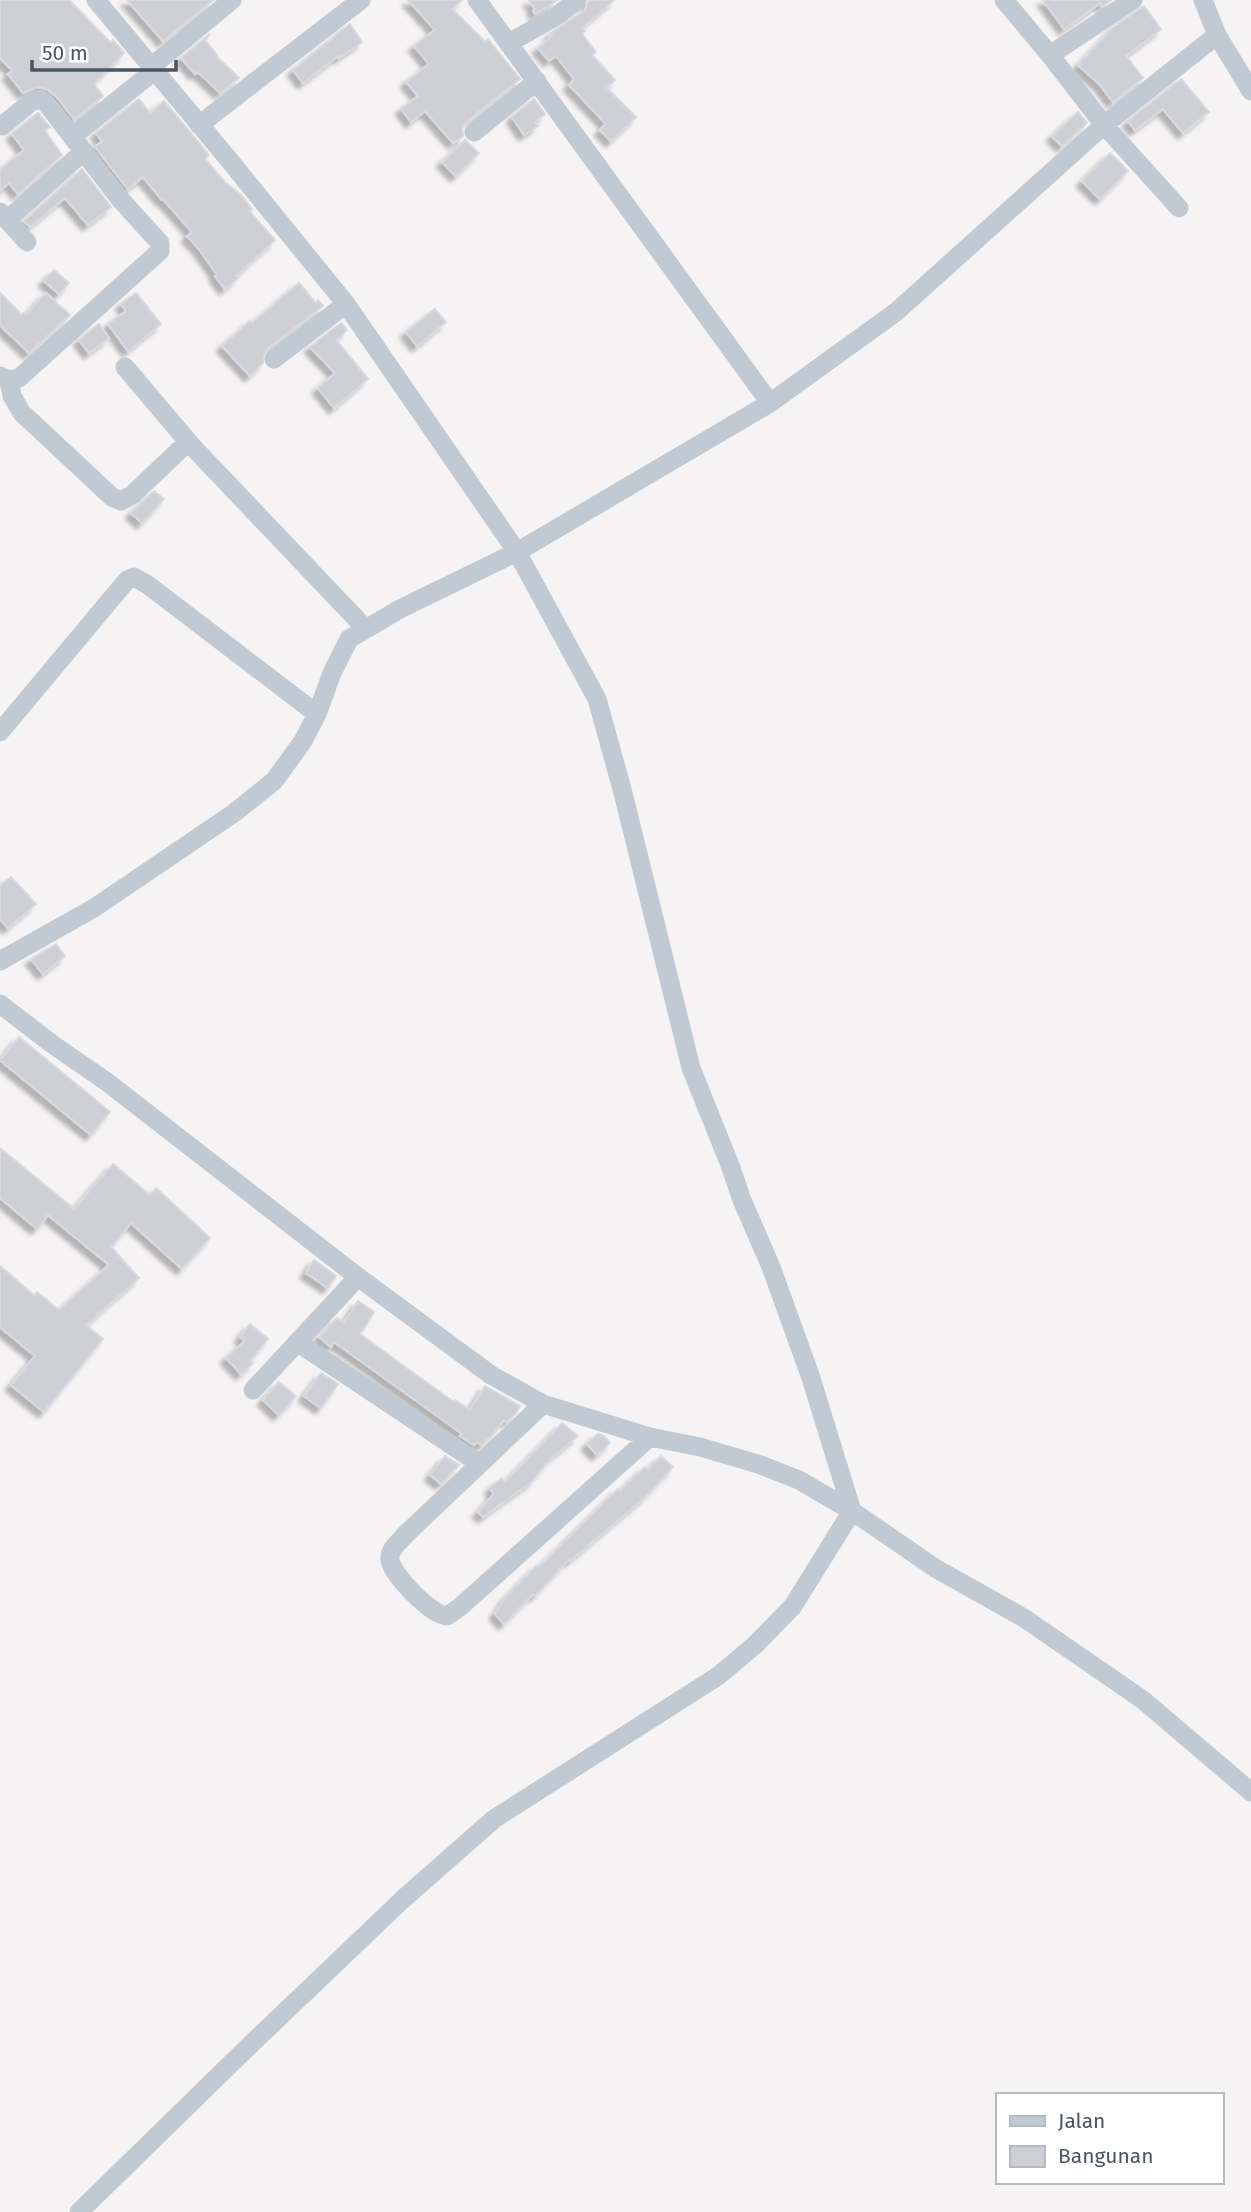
<svg xmlns="http://www.w3.org/2000/svg" width="1251" height="2212" font-family="'Fira Sans',sans-serif">
  <defs>
    <filter id="shadow"><feDropShadow dx="-5.5" dy="5.5" stdDeviation="2" flood-color="#0004"/></filter>
  </defs>
  <rect width="100%" height="100%" fill="#f5f3f3"/>
  <path fill="#cdcfd5" stroke="#d7d9de" stroke-width="2" filter="url(#shadow)" d="M0,0H69L111,43L113,40L124,53L94,84L103,96L74,119L57,97L47,89L37,87L23,93L8,74L13,71L0,58Z
    M127,0H213L163,41Z
    M408,0H462L452,9L485,42L488,39L520,79L466,122L462,128L463,136L453,143L425,111L411,122L401,109L418,96L406,82L429,64L414,46L435,30Z
    M529,0H557L535,14L533,11L535,9Z
    M589,0H614L582,28L585,31L582,34L596,52L592,55L615,80L607,88L636,117L611,141L600,130L606,124L569,85L574,79L556,56L549,61L538,48L552,36L550,34L585,10Z
    M1043,0H1111L1102,6L1100,3L1064,29Z
    M1144,6L1161,29L1126,56L1143,78L1113,102L1100,85L1078,65L1115,26Z
    M350,24L362,42L339,58L338,56L303,83L293,70Z
    M210,34L205,40L217,55L216,56L239,78L220,93L198,72L195,74L181,58Z
    M1181,79L1209,112L1183,133L1163,109L1135,130L1128,121Z
    M139,99L150,113L164,101L209,155L205,159L225,182L241,195L252,209L249,211L275,240L236,276L238,278L225,289L215,276L217,275L199,249L187,236L192,232L162,198L161,199L143,177L128,189L95,147L102,141L96,133Z
    M534,99L545,114L535,122L538,126L524,135L512,117Z
    M1078,112L1087,123L1062,146L1052,136Z
    M38,113L50,127L45,131L62,155L18,194L9,183L0,191V170L24,150L12,134Z
    M465,140L479,153L456,176L442,162Z
    M1110,153L1128,171L1100,199L1082,181Z
    M82,169L111,207L88,225L65,198L30,227L24,221Z
    M54,270L69,283L59,294L44,281Z
    M299,283L316,303L318,300L323,306L267,349L263,355V363L250,376L222,346L250,321L252,323Z
    M0,293L22,315L24,313L26,315L46,293L70,315L29,353L0,325Z
    M136,293L161,324L128,351L108,324L126,311L121,304Z
    M435,309L446,322L417,346L406,332Z
    M341,323L347,330L336,340L368,379L334,408L318,388L335,373L310,347Z
    M99,324L109,338L89,353L79,340Z
    M154,491L164,499L142,523L131,513Z
    M11,877L36,904L8,928L0,919V886Z
    M56,944L65,956L43,974L31,959Z
    M19,1037L110,1112L91,1135L0,1060Z
    M0,1148L74,1209L113,1164L150,1195L156,1188L210,1238L182,1269L131,1223L111,1247L139,1278L86,1325L103,1339L44,1412L11,1385L35,1356L0,1327V1266L35,1296L37,1292L59,1310L109,1265L48,1215L37,1229L0,1198Z
    M314,1260L336,1276L328,1288L306,1273Z
    M358,1301L374,1312L360,1334L419,1377L454,1402L455,1400L470,1410L485,1386L520,1406L515,1414L507,1422L504,1420L494,1433L482,1445L477,1442L474,1445L460,1436L462,1434L457,1430L334,1342L331,1347L319,1337L337,1318L344,1323Z
    M250,1324L268,1339L250,1361L253,1363L241,1374L226,1358L245,1341L240,1337Z
    M321,1373L338,1384L321,1408L304,1396Z
    M279,1382L296,1396L279,1415L263,1400Z
    M562,1423L578,1436L550,1459L531,1482L483,1517L478,1512L494,1494L490,1488L502,1478L505,1482Z
    M598,1434L604,1436L610,1443L597,1455L587,1444Z
    M445,1456L459,1465L441,1484L430,1475Z
    M661,1456L673,1467L644,1498L570,1561L569,1559L535,1596L533,1594L504,1624L495,1614L507,1596L536,1566L538,1568L618,1489L620,1491L645,1467L648,1470Z"/>
  <g fill="none" stroke-linecap="round" stroke-linejoin="round">
    <path stroke="#c1cad2" stroke-width="19" d="M477,0L770,403
      M1004,0L1050,55L1104,125L1179,208
      M1203,0L1217,35L1251,91
      M509,43L558,15L577,0
      M1050,55L1133,0
      M151,67L232,0
      M199,125L361,0
      M474,132L537,81
      M73,136L154,71
      M0,212L27,242
      M7,220L84,151
      M274,359L346,304
      M125,367L191,445L366,629
      M0,376L9,380L19,378L160,251V243L120,199L47,104L40,99L31,102L2,126
      M9,380L12,396L22,413L112,497L121,501L132,495L188,442
      M0,732L127,580L134,577L148,585L317,714
      M0,961L94,908L234,813L274,781L303,741L317,714L332,673L349,639L400,609L517,552L770,403L896,312L1104,125L1217,35
      M0,1004L52,1044L107,1082L358,1277L491,1375L543,1404L650,1437L700,1447L758,1464L799,1480L852,1511L935,1568L1024,1618L1143,1700L1251,1792
      M297,1342L480,1464
      M253,1390L358,1277
      M543,1404L407,1533C401,1540 388,1550 390,1560C393,1576 431,1615 447,1616L460,1607L650,1437
      M79,2212L248,2047L402,1900L494,1819L718,1676L755,1645L793,1606L852,1511L810,1375L771,1267L742,1200L730,1165L691,1068L622,789L597,699L517,552L346,304L230,161L96,0"/>
  </g>
  <rect x="996" y="2093" width="228" height="91" fill="#ffffff" stroke="#b7bbc0" stroke-width="2"/>
  <rect x="1010" y="2116" width="35" height="10" fill="#c1cad2" stroke="#b7bbc0" stroke-width="2"/>
  <text x="1058" y="2128" font-size="21" fill="#4a5661">Jalan</text>
  <rect x="1010" y="2146" width="35" height="21" fill="#cdcfd5" stroke="#b7bbc0" stroke-width="2"/>
  <text x="1058" y="2163" font-size="21" fill="#4a5661">Bangunan</text>
  <path d="M32 60v10h144v-10" fill="none" stroke="#4a5661" stroke-width="3.5"/>
  <text x="42" y="60" font-size="21" fill="#4a5661" stroke="#ffffff" stroke-width="5" paint-order="stroke">50 m</text>
</svg>
